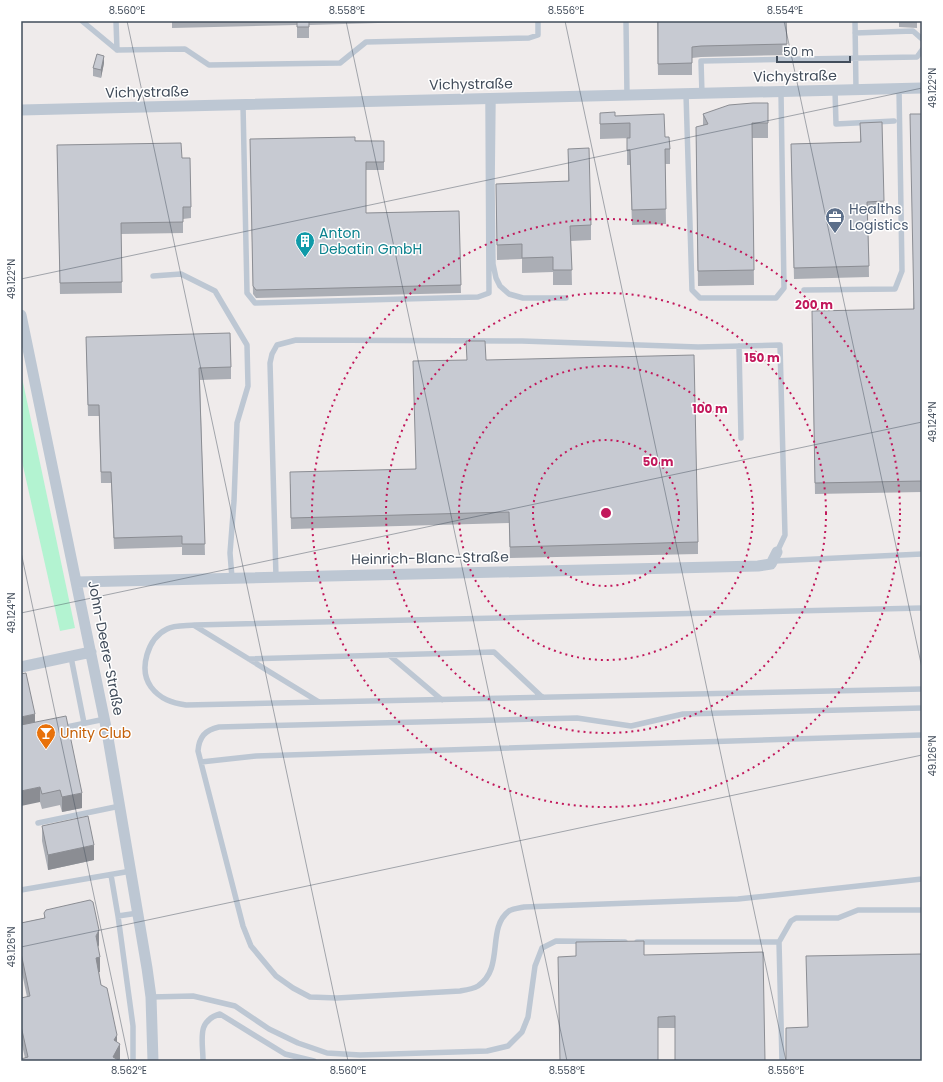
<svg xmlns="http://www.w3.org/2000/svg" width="943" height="1082" font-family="Poppins,sans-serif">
  <rect width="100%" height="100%" fill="#efebeb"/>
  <path fill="#b3f3d1" d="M21,373L75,628L60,631L21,457Z"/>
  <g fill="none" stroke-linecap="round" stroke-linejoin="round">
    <path stroke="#bdc7d3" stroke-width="5.5" d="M82,21L117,50
      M116,21L117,50L185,49L209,65L340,63L366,42L529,38L538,35V21
      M626,21L627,96
      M855,21L856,90
      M855,33L913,31L922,39
      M835,90L836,124L894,121
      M686,94L692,290L700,298H776L784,288L781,92
      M702,94L701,61L917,57L922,50
      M493,99L492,185L493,264L496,278L500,286L509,294L523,298H566
      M243,105L247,293L255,303L478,297L489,293L488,99
      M153,276L181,274L215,291L247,345L248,386L237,423L234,501L230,553L232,578
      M804,290L895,289L902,271L899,89
      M739,346L741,438
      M774,561L922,554
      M276,577L270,363L272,354L277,345L296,340L522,341L698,347L780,345L785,535L777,552
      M922,608L195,625C187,626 174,625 167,629C148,638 138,669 151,687C160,699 172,703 186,705L922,689
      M195,626L319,702
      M389,655L442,700
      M71,657L84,723
      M249,659L494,652L542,697
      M922,708L683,714L631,726L577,718L219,727C205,730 199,737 198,751L243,926L251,946L276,976L293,988L310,997L337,998L460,991C466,990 473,989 478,986C505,968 486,928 509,911C512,909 519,908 524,907L738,899L922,879
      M62,728L105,719
      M201,762L256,756L922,735
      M38,823L120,806
      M111,875L118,916L138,913
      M21,890L131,871
      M118,916L133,1026V1061
      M637,942H779
      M151,997L193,996L235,1006L269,1029L298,1043L327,1053L360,1055L487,1051L508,1046L522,1032L528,1017L535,966L542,948L556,941L625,942
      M203,1061C203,1040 196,1021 220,1014L285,1054L314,1061
      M782,1061L779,942L791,921L796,918H838L858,910H922"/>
    <path stroke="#bdc7d3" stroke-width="11" d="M21,110L922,88
      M21,315L107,732L147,968L151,997L153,1061
      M77,582L758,566L771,564L777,552
      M21,667L91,652"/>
  </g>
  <path fill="#abaeb5" d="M172,21H447L309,25V38H297V25L172,28Z
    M657,21H786L787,55L701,57L692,58V75H658Z
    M899,21H917V28L899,27Z
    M104,63L101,78L93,76V68Z
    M768,103V138H752L754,285L698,286L696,142L703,125V114Z
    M600,113L615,116L665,137L670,149V164H665L666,224L632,225L630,165H627V138H630L600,139Z
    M922,114V492L815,494L812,323L913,309Z
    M860,123L884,201V213H868L869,277L794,279L791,144L860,142Z
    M250,139L384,141V170H366V213L459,211L461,293L256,298L253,294Z
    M57,145L182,158L191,207V218L183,219V233L121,234L122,293L60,294Z
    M568,149L591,225V240L571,241L572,285H553V272L522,273V259L497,260L496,184L568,181Z
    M86,337L231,367V379L200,380L205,555H182V547L114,549L111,483H101L99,416H88Z
    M486,360L698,542V554L510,558L509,523L291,529L290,484L415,469Z
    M35,722L82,808L62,812L60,805L42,809L40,802Z
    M42,826L94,860L48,870L42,841Z
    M44,913L99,945L98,947L100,972H99L101,985L117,1042L120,1059L25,1058L21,1041V998L27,997L21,968V923L44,918Z
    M763,952L675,1028H658L644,955Z"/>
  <path fill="#8b8d93" d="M104,56V63L101,78V70Z
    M35,714V729L21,732V717Z
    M40,787V802L21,806V791Z
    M82,793V808L62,812V797Z
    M94,845V860L48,870V855Z
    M99,930V945L96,951V936Z
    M100,957V972L96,973V958Z
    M117,1035V1049L120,1044V1059L119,1061H113L114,1040Z"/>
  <path fill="#c7cad2" stroke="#8b8d93" d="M297,21H309V27H297Z
    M658,21H786L787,44L701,46L692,47V63L658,64Z
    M97,54L104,56L101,70L93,68Z
    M753,103H768V123H752L754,270L698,271L696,127L708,124L703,114L729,105Z
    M615,112V116L664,114L665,137H669L670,149H665L666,209L632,210L630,150H627V138H630V123L600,124V113Z
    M910,114H922V481L815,483L812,311L914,309Z
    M882,122L884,201L867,202L869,266L794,268L791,144L861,142L860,123Z
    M355,137V141H384V162H366V213L459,211L461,285L256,290L253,286L250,139Z
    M181,143L182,158H190L191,207H183V222L121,223L122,282L60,283L57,145Z
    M589,148L591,225L570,226L572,270H553V257L522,258V244L497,245L496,184L569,181L568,149Z
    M230,333L231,367L199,368L205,544H182V536L114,538L111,472H101L99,405H88L86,337Z
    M466,341H485L486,360L694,355L698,542L510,547L509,512L291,518L290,472L416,469L413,361L467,360Z
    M26,673L35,714L21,717V674Z
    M66,716L82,793L62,797L60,790L42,794L40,787L21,791V725Z
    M88,816L94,845L48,855L42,826Z
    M90,900L93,902L99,930L96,936L100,957L96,958L101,985L107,988L117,1035L114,1040L120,1044L113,1057L120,1061H21V1059L28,1057L21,1026V998L30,996L21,953V923L45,918L44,913L46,910Z
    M644,941V955L763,952L765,1061H675V1016L658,1017V1061H560L558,957L576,956V942Z
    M922,954V1061H786V1028L808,1027L806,956Z"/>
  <path fill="none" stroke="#424d5b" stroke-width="1" stroke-opacity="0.45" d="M127,21L348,1061M346,21L567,1061M565,21L786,1061M784,21L922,668M21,279L922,88M21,552L129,1061M21,613L922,422M21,947L922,755"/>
  <g fill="none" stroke="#c2185b" stroke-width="2" stroke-dasharray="2 4">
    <circle cx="606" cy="513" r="73"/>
    <circle cx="606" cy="513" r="147"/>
    <circle cx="606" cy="513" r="220"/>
    <circle cx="606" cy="513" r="294"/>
  </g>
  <defs>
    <symbol id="office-pin" viewBox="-11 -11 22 30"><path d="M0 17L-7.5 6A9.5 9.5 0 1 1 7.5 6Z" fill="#5c6f8a" stroke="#fff"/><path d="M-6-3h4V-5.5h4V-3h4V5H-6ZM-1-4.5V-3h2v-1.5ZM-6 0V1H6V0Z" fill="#fff"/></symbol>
    <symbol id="building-pin" viewBox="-11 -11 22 30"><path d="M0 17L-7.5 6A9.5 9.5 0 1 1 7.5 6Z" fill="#0f9aa8" stroke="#fff"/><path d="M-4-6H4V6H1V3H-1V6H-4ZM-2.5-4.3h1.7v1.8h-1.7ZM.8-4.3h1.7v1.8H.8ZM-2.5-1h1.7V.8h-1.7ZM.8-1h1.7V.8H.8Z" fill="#fff"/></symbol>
    <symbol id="bar-pin" viewBox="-11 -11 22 30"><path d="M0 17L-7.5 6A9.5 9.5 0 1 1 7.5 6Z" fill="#e8710a" stroke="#fff"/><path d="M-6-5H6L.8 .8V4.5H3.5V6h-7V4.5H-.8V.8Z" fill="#fff"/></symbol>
  </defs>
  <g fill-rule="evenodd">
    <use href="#office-pin" x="824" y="206" width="22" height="30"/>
    <use href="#building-pin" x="294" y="230" width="22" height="30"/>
    <use href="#bar-pin" x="35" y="722" width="22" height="30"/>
  </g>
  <g text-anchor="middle" stroke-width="3" stroke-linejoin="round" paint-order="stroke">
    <g font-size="14" fill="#424d5b" stroke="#fff">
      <text transform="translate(795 76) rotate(-1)" y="5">Vichystraße</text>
      <text transform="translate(471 84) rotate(-1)" y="5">Vichystraße</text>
      <text transform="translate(147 92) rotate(-1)" y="5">Vichystraße</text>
      <text transform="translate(430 558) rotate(-1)" y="5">Heinrich-Blanc-Straße</text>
      <text transform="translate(106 648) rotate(79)" y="5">John-Deere-Straße</text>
    </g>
    <g font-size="14" fill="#4e5e75" stroke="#fff" text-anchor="start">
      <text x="849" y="214">Healths<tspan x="849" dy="16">Logistics</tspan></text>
    </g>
    <g font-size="14" fill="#0d838f" stroke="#fff" text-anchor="start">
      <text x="319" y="238">Anton<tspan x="319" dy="16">Debatin GmbH</tspan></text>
    </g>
    <g font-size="14" fill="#c56008" stroke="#fff" text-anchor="start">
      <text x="60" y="738">Unity Club</text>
    </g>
  </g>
  <circle cx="606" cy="513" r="6" fill="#c2185b" stroke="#fff" stroke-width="2"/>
  <g font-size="12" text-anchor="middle" font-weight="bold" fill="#c2185b" stroke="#fff" stroke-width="3" stroke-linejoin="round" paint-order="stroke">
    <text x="814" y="309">200 m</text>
    <text x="762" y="362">150 m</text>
    <text x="710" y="413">100 m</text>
    <text x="658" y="466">50 m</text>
  </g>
  <rect width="943" height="1082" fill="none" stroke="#ffffff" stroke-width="44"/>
  <path d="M777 56v6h73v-6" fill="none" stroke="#424d5b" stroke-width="2"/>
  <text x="783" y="56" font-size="12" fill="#424d5b" stroke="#ffffff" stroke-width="3" paint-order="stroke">50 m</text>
  <rect x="22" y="22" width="899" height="1038" fill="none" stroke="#424d5b" stroke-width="1.5"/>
  <g font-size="10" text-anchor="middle" fill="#424d5b">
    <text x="127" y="14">8.560°E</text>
    <text x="347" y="14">8.558°E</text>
    <text x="566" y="14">8.556°E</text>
    <text x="785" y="14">8.554°E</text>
    <text transform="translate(932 88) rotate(-90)" y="4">49.122°N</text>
    <text transform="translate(11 279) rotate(-90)" y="4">49.122°N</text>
    <text transform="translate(932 422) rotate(-90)" y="4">49.124°N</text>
    <text transform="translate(11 613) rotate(-90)" y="4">49.124°N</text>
    <text transform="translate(932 756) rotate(-90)" y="4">49.126°N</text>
    <text transform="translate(11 947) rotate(-90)" y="4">49.126°N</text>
    <text x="129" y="1074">8.562°E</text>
    <text x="348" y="1074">8.560°E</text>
    <text x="567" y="1074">8.558°E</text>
    <text x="786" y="1074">8.556°E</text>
  </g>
</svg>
